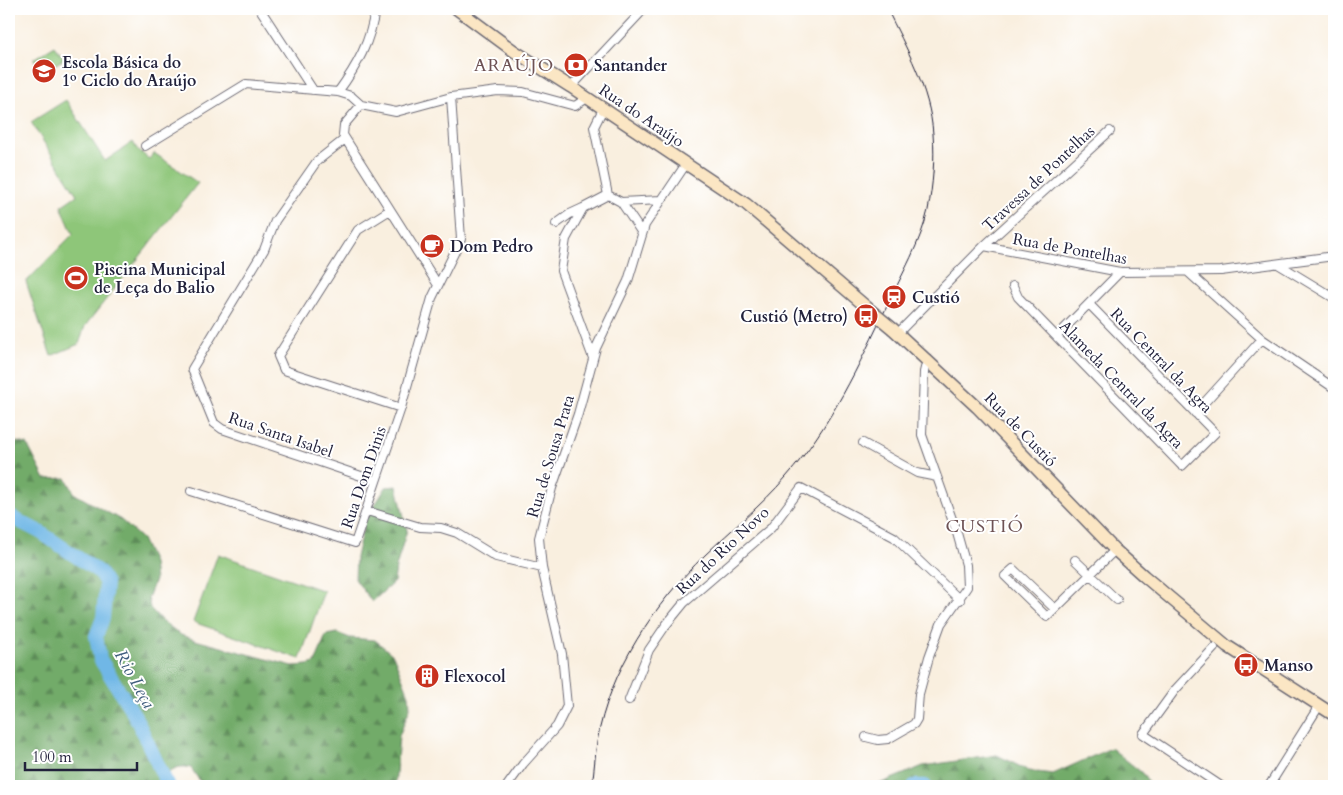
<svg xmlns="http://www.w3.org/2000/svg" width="1343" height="795" font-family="Cardo,serif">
  <defs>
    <pattern id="forest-firs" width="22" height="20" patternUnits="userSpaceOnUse" patternTransform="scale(1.25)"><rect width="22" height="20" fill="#72ab69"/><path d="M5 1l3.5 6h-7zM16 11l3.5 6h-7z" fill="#5d8b58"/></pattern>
  </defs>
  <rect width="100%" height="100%" fill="#fff"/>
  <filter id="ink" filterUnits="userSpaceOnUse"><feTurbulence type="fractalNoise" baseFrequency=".02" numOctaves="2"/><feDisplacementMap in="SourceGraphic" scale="10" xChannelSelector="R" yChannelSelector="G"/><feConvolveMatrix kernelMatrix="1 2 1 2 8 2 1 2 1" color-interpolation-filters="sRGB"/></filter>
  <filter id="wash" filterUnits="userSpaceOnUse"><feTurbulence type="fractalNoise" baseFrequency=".0096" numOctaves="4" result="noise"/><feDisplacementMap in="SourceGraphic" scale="20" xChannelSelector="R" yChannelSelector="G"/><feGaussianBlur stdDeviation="1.12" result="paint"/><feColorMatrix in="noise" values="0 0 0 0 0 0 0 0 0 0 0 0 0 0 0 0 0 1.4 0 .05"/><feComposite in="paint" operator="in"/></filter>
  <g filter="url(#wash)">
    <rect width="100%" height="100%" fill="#f9efdf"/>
    <path fill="url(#forest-firs)" stroke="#4a6652" d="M17,442L27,444L45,479L66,478L75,494L121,520L142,539L153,563L155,580L148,598L150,608L161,620L181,635L195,640L293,666L307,665L315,663L326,635L337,633L350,638L375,640L393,655L409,695L410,708L399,736L395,786H203L191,768C176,764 169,771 160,782L162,786H9V447Z
      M397,486L407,530L396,567L394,582L372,602L355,579L356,557L364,523L386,487Z
      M1111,748L1141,772L1151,786H874L923,766L997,755L1029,771L1053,774Z"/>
    <path fill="#8ec679" stroke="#58745a" d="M55,46L64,59L42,73L34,59Z
      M66,100L105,161L133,142L137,149L149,159L154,153L198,183L85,326L79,344L51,356L26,282L73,234L61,206L77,195L31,122Z
      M218,554L324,591L300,659L193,622Z"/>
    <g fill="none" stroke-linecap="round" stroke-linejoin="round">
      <path stroke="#6fb7e6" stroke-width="14" d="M9,516L40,532L99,572L106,583L103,618L96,636L100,659L135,716L168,786
        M914,786H925"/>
    </g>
  </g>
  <g filter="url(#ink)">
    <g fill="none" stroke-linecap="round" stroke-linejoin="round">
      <defs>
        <path id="minor" d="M260,9L313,90
          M571,87L644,9
          M338,92C357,66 371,41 375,9
          M361,105L344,125L343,135L438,285
          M345,139L317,161L275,221L264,250L192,369L214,423L222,429L376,481
          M145,146L246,84L338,92L351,96L361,105L396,112L451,97L498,91L523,92L575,106L587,98
          M608,195L621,202L642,233
          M621,202L661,200
          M390,210L358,230L278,356L284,370L401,408
          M556,224L570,214L583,208
          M984,246L1110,131
          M1278,264L1334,298
          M1188,272L1262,339L1334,388
          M1013,286L1018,297L1182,466L1215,433L1090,305
          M898,333L984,246L1120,272L1221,271L1334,256
          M1057,336L1120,272
          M593,358L561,271L566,239L583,208L608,195L594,127L603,109
          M1195,413L1262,339
          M863,443L917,473L937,477
          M191,491L355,543L401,408L432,298L461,239L451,97
          M367,511L420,527L441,528L457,533L496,557L542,568
          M1075,560L1117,600
          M1055,609L1013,569L1005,576L1047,617L1115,550
          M1214,648L1175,690L1143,734L1221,786
          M629,700L649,650L666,625L684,603L771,528L801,488L894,537L960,600
          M866,737L878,740L888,739L914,724L917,719L919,694L929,657L941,624L967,587L966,565L957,533L922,435L924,372L927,360
          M507,786L523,764L557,726L567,706L562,654L542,568L539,538L552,488L578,414L596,348L628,281L645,225L686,164
          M1269,786L1319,706"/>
        <path id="secondary" d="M457,9L514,51L571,87L746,204L870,310
          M893,329L977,407L1115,550L1144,576L1227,646L1334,715"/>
      </defs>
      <use href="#minor" stroke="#6d6a74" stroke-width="10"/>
      <use href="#secondary" stroke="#6d6a74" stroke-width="14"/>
      <use href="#minor" stroke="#fff" stroke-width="8"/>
      <use href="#secondary" stroke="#fbe6c4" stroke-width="11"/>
      <path stroke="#22223b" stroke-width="1" d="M592,786C594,772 595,756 597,742C609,671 655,603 705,555C732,529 762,505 786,477C831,426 859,365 888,304C902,274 921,242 928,210C933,184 935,160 933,134C930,89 906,48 887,9"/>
      <defs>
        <path id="secondary-bridge" d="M870,310L893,329"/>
      </defs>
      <use href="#secondary-bridge" stroke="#6d6a74" stroke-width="14" stroke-linecap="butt"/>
      <use href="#secondary-bridge" stroke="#fbe6c4" stroke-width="11"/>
    </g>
  </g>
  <defs>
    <symbol id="bank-disc" viewBox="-11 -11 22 22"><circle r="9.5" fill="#c8321e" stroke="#fff"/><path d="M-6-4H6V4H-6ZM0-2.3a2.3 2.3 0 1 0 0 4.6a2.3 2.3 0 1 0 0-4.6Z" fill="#fff"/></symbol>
    <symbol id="school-disc" viewBox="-11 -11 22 22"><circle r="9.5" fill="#c8321e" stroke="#fff"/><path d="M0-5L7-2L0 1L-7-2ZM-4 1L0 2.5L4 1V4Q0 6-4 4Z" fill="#fff"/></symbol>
    <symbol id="cafe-disc" viewBox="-11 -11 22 22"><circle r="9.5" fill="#c8321e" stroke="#fff"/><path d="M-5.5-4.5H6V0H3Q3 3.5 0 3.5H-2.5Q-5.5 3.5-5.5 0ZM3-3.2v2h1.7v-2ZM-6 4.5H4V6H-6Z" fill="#fff"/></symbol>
    <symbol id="stadium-disc" viewBox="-11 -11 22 22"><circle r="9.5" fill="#c8321e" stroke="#fff"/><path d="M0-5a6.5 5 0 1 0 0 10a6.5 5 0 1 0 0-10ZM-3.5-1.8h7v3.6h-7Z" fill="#fff"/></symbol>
    <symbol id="station-disc" viewBox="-11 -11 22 22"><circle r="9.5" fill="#c8321e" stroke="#fff"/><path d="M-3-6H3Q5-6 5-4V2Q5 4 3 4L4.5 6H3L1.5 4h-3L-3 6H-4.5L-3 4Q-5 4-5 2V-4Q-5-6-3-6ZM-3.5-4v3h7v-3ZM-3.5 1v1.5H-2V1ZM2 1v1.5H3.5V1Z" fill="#fff"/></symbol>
    <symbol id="bus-disc" viewBox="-11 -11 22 22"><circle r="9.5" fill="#c8321e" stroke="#fff"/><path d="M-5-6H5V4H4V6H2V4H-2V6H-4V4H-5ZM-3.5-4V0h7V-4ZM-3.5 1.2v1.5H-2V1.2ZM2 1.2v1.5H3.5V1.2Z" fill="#fff"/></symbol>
    <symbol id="building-disc" viewBox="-11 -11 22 22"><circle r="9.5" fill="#c8321e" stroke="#fff"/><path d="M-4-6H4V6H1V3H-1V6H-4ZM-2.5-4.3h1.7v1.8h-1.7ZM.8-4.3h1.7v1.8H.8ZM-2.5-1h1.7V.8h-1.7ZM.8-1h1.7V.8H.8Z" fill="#fff"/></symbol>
  </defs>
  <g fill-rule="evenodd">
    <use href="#bank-disc" x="562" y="51" width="28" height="28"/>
    <use href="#school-disc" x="30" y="57" width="28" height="28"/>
    <use href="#cafe-disc" x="418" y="232" width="28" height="28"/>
    <use href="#stadium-disc" x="62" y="264" width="28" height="28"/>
    <use href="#station-disc" x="880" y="283" width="28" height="28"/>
    <use href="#bus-disc" x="852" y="302" width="28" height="28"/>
    <use href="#bus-disc" x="1232" y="651" width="28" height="28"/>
    <use href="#building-disc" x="413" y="662" width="28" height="28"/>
  </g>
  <g text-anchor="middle" stroke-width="4" stroke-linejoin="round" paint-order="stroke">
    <g font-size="16" font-weight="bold" fill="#22223b" stroke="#fff" text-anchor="start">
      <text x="62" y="68">Escola Básica do<tspan x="62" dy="18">1º Ciclo do Araújo</tspan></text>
      <text x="594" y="71">Santander</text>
      <text x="450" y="252">Dom Pedro</text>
      <text x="94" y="275">Piscina Municipal<tspan x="94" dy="18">de Leça do Balio</tspan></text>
      <text x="912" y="303">Custió</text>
      <text x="848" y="322" text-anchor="end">Custió (Metro)</text>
      <text x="1264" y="671">Manso</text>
      <text x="444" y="682">Flexocol</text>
    </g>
    <g font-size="16" fill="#22223b" stroke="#fff">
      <text transform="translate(642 115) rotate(34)" y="6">Rua do Araújo</text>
      <text transform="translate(1038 178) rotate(-43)" y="6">Travessa de Pontelhas</text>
      <text transform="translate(1070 248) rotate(10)" y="6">Rua de Pontelhas</text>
      <text transform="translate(1162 360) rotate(46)" y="6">Rua Central da Agra</text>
      <text transform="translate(1122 384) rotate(46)" y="6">Alameda Central da Agra</text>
      <text transform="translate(1021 429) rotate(46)" y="6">Rua de Custió</text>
      <text transform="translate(281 434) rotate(19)" y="6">Rua Santa Isabel</text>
      <text transform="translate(550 456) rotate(-73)" y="6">Rua de Sousa Prata</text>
      <text transform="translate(363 477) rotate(-71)" y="6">Rua Dom Dinis</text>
      <text transform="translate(722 550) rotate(-43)" y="6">Rua do Rio Novo</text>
    </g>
    <g font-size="18" letter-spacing="1" fill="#6e5254" stroke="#fff">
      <text x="514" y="71">ARAÚJO</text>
      <text x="984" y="532">CUSTIÓ</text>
    </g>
    <g font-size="18" font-style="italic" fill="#415e7f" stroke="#fff">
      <text transform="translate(135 679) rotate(61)" y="6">Rio Leça</text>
    </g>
  </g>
  <rect width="1343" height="795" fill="none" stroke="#fff" stroke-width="30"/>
  <path d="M25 762v8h112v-8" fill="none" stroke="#22223b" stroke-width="2.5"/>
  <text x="32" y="762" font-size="15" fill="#22223b" stroke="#ffffff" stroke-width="4" paint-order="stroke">100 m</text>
</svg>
